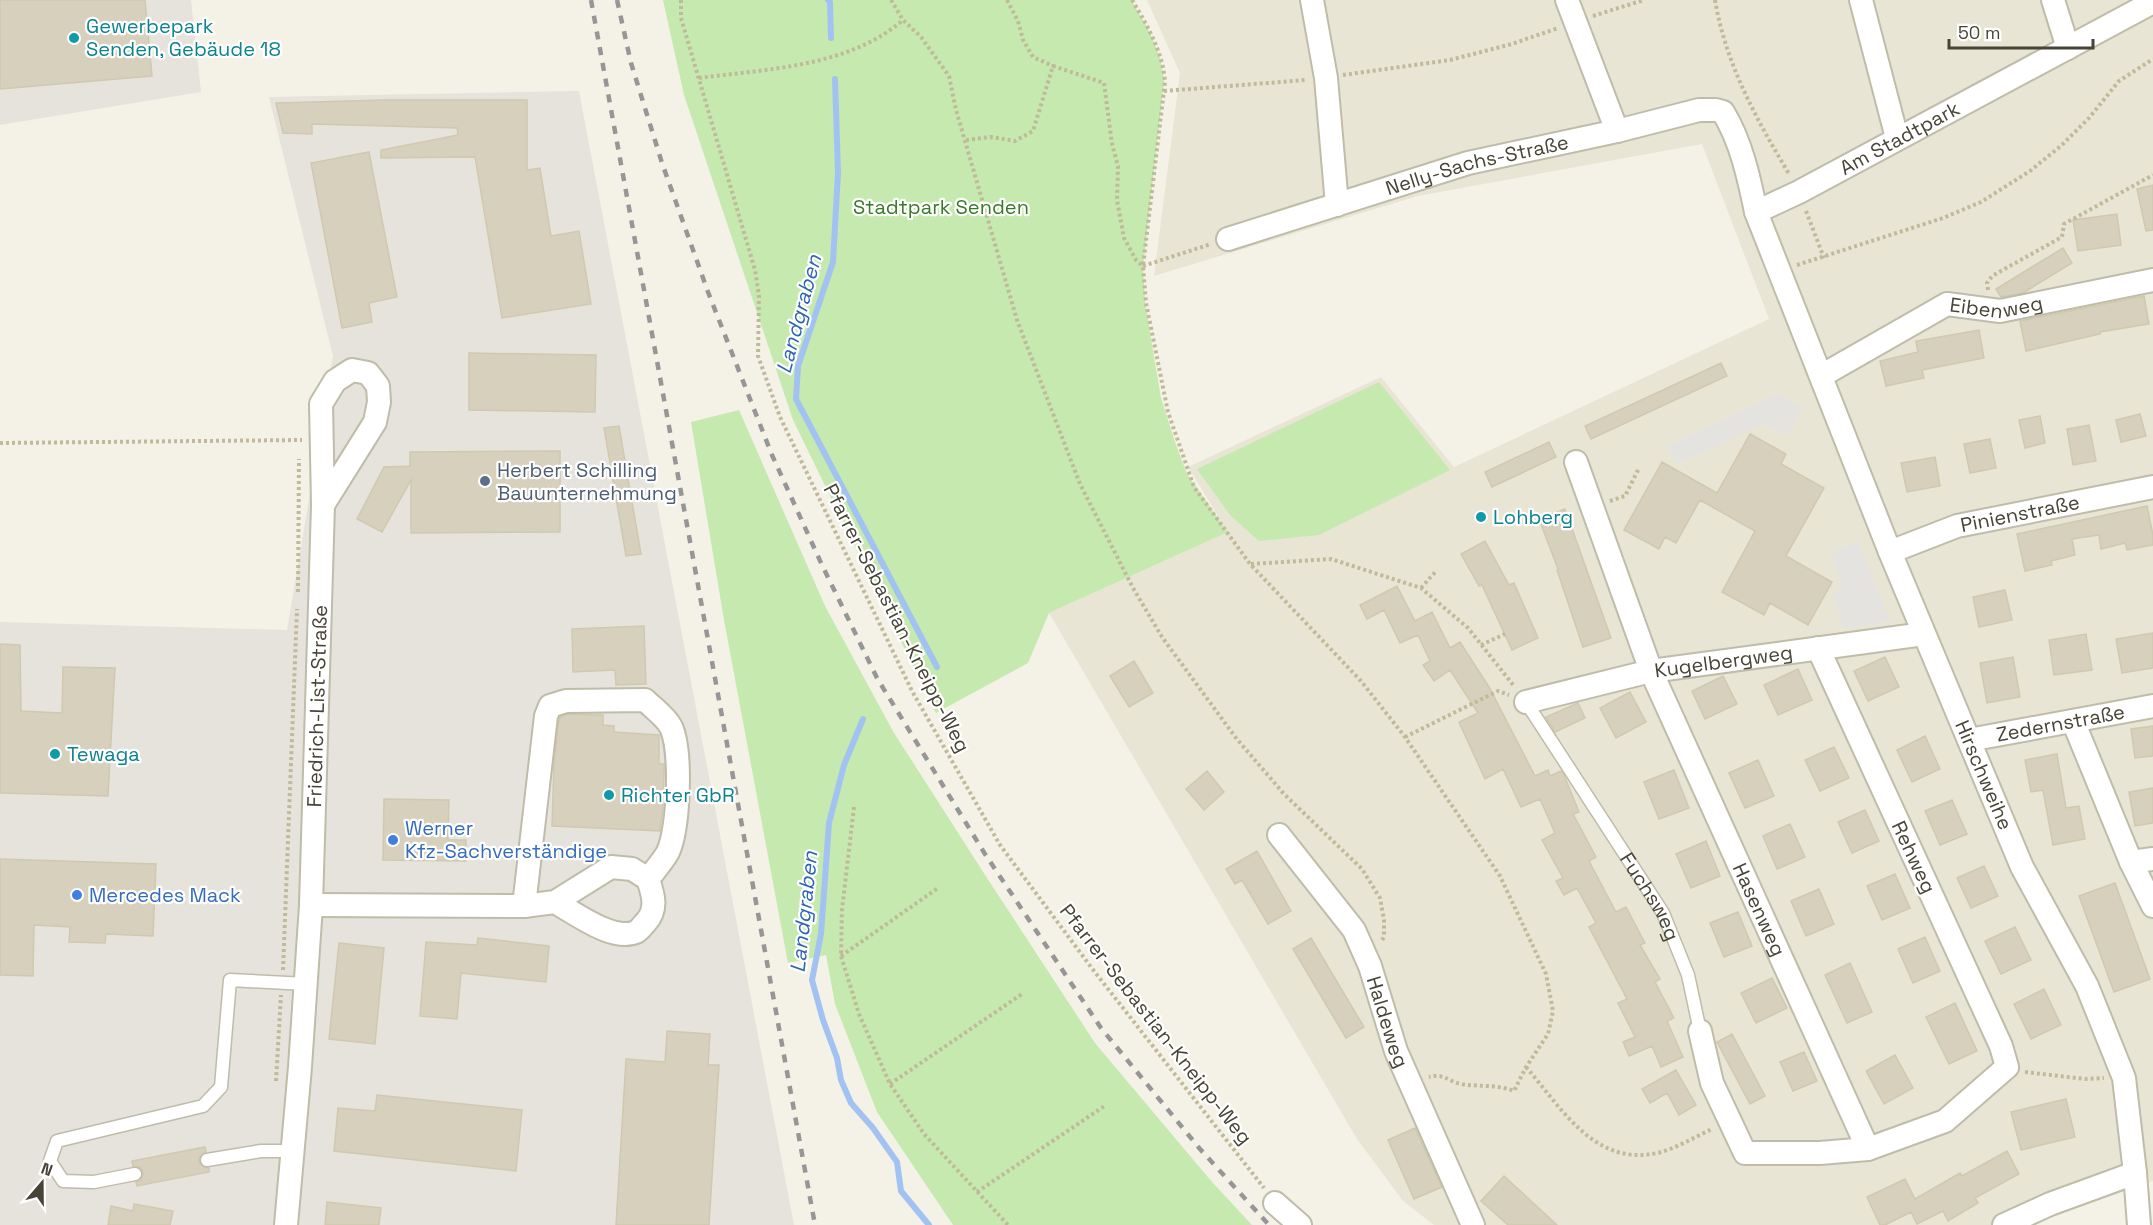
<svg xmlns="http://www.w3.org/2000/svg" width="2153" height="1225" font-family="'Space Grotesk',sans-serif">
  <rect width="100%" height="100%" fill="#f4f2e7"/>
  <path fill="#e8e5d5" d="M1147,0H2153V1181L2029,1225H1434L1403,1201L1357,1139L1049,613L1228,532L1188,467L1381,377L1454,467L1769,319L1702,144L1418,196L1154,276L1180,73Z"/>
  <path fill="#e6e3dc" d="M0,0H191L201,92L0,125Z
    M579,91L794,1225H0V622L287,630L333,356L269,97Z"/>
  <path fill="#c5e9af" d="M663,0H1131C1146,24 1163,53 1164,82L1143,267L1145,303L1161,398L1175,442L1187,474L1228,532L1049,613L1028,663L936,713L793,420L684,95Z
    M1379,382L1450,470L1319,535L1259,541L1230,515L1197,469Z
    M739,410L825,606L894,733L989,881L1095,1043L1212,1182L1252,1225H953L877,1112L835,1004L826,955L788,963L724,620L691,422Z"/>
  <path fill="#e5e3df" d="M1778,393L1802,408L1788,436L1762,424L1678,464L1666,447Z
    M1858,541L1890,621L1844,629L1832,594L1843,588L1831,553Z"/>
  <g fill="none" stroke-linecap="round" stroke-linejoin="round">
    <path stroke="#a2c3f2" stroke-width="6" d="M828,0L830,2L831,38
      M835,79L838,173L833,262L798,366L796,399L937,667
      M863,719L844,765L829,823L821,934L812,980L823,1020L837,1058L841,1080L851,1103L873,1128L897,1162L901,1191L929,1225"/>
  </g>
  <path fill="#d6d0bc" stroke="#d0c9af" stroke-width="1.5" d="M0,0H145L152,76L0,89Z
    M385,100H527V170L540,168L551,236L579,231L591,304L502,318L475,157L381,158V150L458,135L457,128L312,124V134L283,133L276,103Z
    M369,152L397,297L369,303L372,322L342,328L311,163Z
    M2153,185V230L2146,231L2137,189Z
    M2117,214L2121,245L2078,251L2073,220Z
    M2063,248L2072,263L2023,293L2001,297L1996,289Z
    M2144,296L2149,324L2100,332V334L2026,351L2020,321Z
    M1979,330L1984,358L1922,370L1924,378L1886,386L1880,361L1918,352L1916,341Z
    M469,353L596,355L595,412L469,410Z
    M1721,363L1727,376L1591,439L1585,426Z
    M2140,414L2146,436L2121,442L2116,420Z
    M2040,416L2045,443L2025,448L2019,420Z
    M2089,425L2096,461L2073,465L2067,429Z
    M619,426L641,554L626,556L604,428Z
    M1750,434L1786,454L1781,464L1824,488L1786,556L1832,582L1808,625L1770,603L1764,615L1722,592L1755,531L1700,500L1676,543L1665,537L1659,549L1624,530L1662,462L1717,493Z
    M1990,439L1996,468L1970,473L1964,444Z
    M1549,442L1556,457L1492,487L1485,472Z
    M560,451V532L411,533V480L382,532L357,519L384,467L410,466V452Z
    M1935,457L1940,486L1907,492L1901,463Z
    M2147,506L2153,535V545L2127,550L2125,543L2101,549L2099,535L2072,539L2075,555L2051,561L2052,565L2025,571L2017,534Z
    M1565,509L1611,638L1583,647L1557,570L1558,569L1539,519Z
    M1485,541L1509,585L1514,583L1538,638L1512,650L1482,585L1479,586L1461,554Z
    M1397,586L1415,621L1432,612L1450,648L1460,642L1489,687L1535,776L1548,770L1550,776L1561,771L1564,775L1579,812L1573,814L1596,857L1589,861L1616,912L1626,907L1645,943L1640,945L1660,979L1655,982L1674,1018L1667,1021L1683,1057L1661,1067L1652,1046L1629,1056L1623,1042L1635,1037L1618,1003L1627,999L1589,927L1596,923L1577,888L1564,895L1556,881L1563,878L1542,840L1555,833L1540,799L1521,807L1503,769L1485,779L1459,722L1478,713L1450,670L1434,681L1423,665L1430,661L1418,635L1400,643L1384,610L1367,619L1360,605Z
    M2005,590L2012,620L1979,627L1973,597Z
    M644,626L646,684L616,685L615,670L573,672L572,629Z
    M2153,633V668L2122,673L2116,639Z
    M2086,634L2092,670L2054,675L2049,640Z
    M0,644L20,645L21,711L62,713L63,667L115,668L108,796L0,793Z
    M1885,657L1899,687L1868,701L1854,671Z
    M2013,657L2020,697L1987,703L1980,663Z
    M1134,661L1153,693L1129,707L1110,676Z
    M1798,669L1812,700L1778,715L1764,685Z
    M1723,676L1737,704L1705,719L1692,691Z
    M1630,692L1646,722L1616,738L1600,708Z
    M1578,703L1585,718L1555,732L1546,717Z
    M568,714L603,715V725L614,726V732L659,735V764H664V771L663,807L660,831L552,826L554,764L559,719L560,717Z
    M2153,726V756L2135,758L2131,729Z
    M1925,736L1940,769L1912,782L1897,750Z
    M1834,747L1849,778L1820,791L1805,760Z
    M2057,754L2066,808L2079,806L2085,839L2053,845L2043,790L2031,792L2025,760Z
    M1758,760L1774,796L1745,808L1729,773Z
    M1674,770L1689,808L1659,819L1644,782Z
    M1207,771L1224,792L1204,810L1186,789Z
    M2153,788V823L2135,826L2129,792Z
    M384,799L449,800L448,840H466V861L383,860Z
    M1952,800L1967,834L1940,845L1925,811Z
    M1865,810L1879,841L1852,853L1838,822Z
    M1790,824L1805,857L1777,869L1763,836Z
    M1706,841L1720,876L1691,888L1676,854Z
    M1257,851L1291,911L1268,924L1242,880L1235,884L1226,869Z
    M0,859L156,864L153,936L106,934L105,943L69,942L70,927L34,925L33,976L0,975Z
    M1984,866L1998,896L1971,908L1957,878Z
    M1895,874L1910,908L1882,920L1867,886Z
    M2115,883L2150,979L2114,992L2079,896Z
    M1819,889L1834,924L1806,936L1791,901Z
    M1738,912L1752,946L1724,957L1710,923Z
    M2015,927L2031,960L2001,974L1985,941Z
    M1925,937L1940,971L1913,983L1898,949Z
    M478,938L549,946L546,982L461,973L457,1019L420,1016L426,942L477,945Z
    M1311,938L1364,1027L1346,1038L1293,949Z
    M339,943L384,948L375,1044L329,1039Z
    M1850,963L1872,1012L1847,1023L1825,975Z
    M1772,978L1787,1008L1756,1023L1741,993Z
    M2044,989L2061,1025L2031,1039L2014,1004Z
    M1955,1003L1977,1051L1949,1064L1926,1017Z
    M667,1031L710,1034L708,1065H719L709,1225H616L626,1059L665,1062Z
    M1732,1034L1765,1096L1750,1104L1717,1042Z
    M1804,1052L1817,1081L1793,1091L1780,1062Z
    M1895,1055L1913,1088L1884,1104L1866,1071Z
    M1676,1070L1696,1105L1679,1115L1667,1093L1650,1103L1642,1089Z
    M377,1095L522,1110L516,1171L334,1151L338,1108L375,1111Z
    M2066,1099L2075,1137L2021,1150L2011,1112Z
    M1415,1128L1442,1187L1414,1199L1388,1140Z
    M205,1147L206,1152L200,1157L199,1162L204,1167L209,1168V1172L137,1186L136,1182L141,1180L143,1173L141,1168L133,1166L132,1161Z
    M2007,1151L2019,1174L1975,1198L1978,1203L1948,1221L1943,1211L1917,1224L1911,1212L1885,1225H1880L1867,1197L1905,1179L1915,1199L1960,1173L1962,1176Z
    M1504,1176L1557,1225H1508L1481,1201Z
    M327,1202L381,1208L379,1225H325Z
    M134,1204L173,1211L170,1225H108L111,1206L133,1211Z"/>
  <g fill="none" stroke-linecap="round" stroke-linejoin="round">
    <defs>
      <g id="lane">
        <path id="s1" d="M1526,702L1663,913L1688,975L1700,1031"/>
        <path d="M207,1160L261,1151H291"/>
        <path d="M135,1174L94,1182L63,1181L50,1161L57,1141L203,1106L221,1087L230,980L306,984"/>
      </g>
      <g id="street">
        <path d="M1312,0L1326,78L1337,205"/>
        <path d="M1567,0L1617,131"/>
        <path d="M1861,0L1897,138"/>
        <path d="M2053,0L2068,48"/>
        <path id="s2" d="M1228,239L1468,163L1617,131L1699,110H1716L1723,112C1741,141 1749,178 1756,212"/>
        <path id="s3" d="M1821,376L1947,304L2000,311L2153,280"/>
        <path id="s4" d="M1576,462L1651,671L1868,1149"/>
        <path id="s5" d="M1890,552L1957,526L2153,487"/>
        <path id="s6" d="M1526,702L1651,671L1924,634"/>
        <path d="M2073,721L2131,862L2153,906"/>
        <path id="s7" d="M1969,740L2153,706"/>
        <path id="s8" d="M1279,835L1354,930L1370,966L1396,1051L1473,1225"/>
        <path d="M2131,862L2153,859"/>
        <path d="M311,905L524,906L555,902L611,867L632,869L648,879C653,894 658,909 646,922C643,925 640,930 636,932C613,942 575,913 555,902"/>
        <path d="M524,906L546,716L550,706L566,701L645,700C653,708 666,717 671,727C682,751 679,828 668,852C663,861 655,870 648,879"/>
        <path d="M1700,1031L1712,1083L1745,1153H1820L1868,1149L1945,1121L2007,1067L2001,1046L1818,648"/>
        <path d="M1275,1203L1300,1225"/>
        <path id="s9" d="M286,1225L300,1067L311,905L323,505L321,404L335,381L352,370L368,373L378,386L379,402L375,422L323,505"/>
        <path d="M2004,1225L2050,1204L2135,1173"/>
        <path id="s10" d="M2139,1225L2135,1173L2124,1078L2087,986L2022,867L1890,552L1756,212L1799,192L2153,2"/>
      </g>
    </defs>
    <use href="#lane" stroke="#bfbca9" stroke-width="15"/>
    <use href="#street" stroke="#bfbca9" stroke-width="26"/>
    <path stroke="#c1ba9a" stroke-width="4" stroke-dasharray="3 3" stroke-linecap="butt" d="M681,0V18L755,270L759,296L758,356L780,417L912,691L1000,845L1094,971L1264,1188
      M891,0L903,20L921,37L949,76L956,110L1017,320L1080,484L1133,588L1162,637L1236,738L1284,794L1362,869L1380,898L1384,920V937L1381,942
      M1007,0L1018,21L1023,40L1033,57L1053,66
      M1132,0C1147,25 1163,52 1165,82L1143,266L1146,303L1168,412L1194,487L1250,564L1361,681L1405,737L1500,876L1546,974L1553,1011L1548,1034L1526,1067L1514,1091C1496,1084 1479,1087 1461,1084C1447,1081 1444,1073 1429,1077
      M1715,0C1726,65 1756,118 1789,174
      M1593,16L1644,0
      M1343,75L1450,60L1512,44L1558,28
      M699,78C767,69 849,67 903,20
      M1164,91L1306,80
      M966,140L991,137L1015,141L1033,131L1053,66L1104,83L1112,144L1118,166L1117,200L1124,238L1136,260L1143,266
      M1806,211L1824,258
      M1797,265L1943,218L1981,202L2030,171L2062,145L2089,118L2119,81L2153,59
      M1143,266L1211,244
      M1988,290L1987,283L1992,276L2062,237L2064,224L2153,175
      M0,443L302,440
      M1610,501L1625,496L1639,468
      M1251,564L1331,559L1421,588L1468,628L1514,686
      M1421,588L1437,570
      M298,592L299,459
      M1481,645L1505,634
      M1405,737L1498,691L1509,695
      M854,807L842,910L841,956L859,1014L890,1084L924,1134L1008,1225
      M841,956L938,888
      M283,970L297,609
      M1526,1067C1561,1107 1594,1167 1657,1153C1675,1149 1695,1137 1712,1129
      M2025,1072L2085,1079L2104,1078
      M276,1081L281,995
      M890,1084L1022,994
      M977,1192L1106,1105"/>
    <use href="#lane" stroke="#fff" stroke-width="12"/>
    <use href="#street" stroke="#fff" stroke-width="22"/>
    <path stroke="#969696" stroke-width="4.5" stroke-dasharray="8 8" stroke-linecap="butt" d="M591,0L815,1225
      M617,0L631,63L662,163L708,292L772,455L822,565L877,678L985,854L1101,1028L1200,1149L1269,1225"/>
  </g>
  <g fill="#0f9aa8" stroke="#fff" stroke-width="2">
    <circle cx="74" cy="38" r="6"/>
    <circle cx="1481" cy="517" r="6"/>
    <circle cx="55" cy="754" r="6"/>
    <circle cx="609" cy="795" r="6"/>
  </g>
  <circle fill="#5c6f8a" stroke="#fff" stroke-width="2" cx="485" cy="481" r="6"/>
  <g fill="#3f7fe0" stroke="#fff" stroke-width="2">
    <circle cx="393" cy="840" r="6"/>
    <circle cx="77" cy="895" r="6"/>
  </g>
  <g text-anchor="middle" stroke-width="4.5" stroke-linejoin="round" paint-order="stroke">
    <g font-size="20" fill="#0d838f" stroke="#fff" text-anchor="start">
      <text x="86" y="33">Gewerbepark<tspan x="86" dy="23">Senden, Gebäude 18</tspan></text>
      <text x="1493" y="524">Lohberg</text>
      <text x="67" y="761">Tewaga</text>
      <text x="621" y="802">Richter GbR</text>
    </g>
    <g font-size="20" fill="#474336" stroke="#fff">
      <text dy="7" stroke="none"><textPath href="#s10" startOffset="1251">Am Stadtpark</textPath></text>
      <text dy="7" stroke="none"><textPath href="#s2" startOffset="260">Nelly-Sachs-Straße</textPath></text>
      <text dy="7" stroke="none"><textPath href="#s3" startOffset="195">Eibenweg</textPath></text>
      <text dy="7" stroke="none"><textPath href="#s5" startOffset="136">Pinienstraße</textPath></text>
      <text transform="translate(897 618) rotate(63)" y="7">Pfarrer-Sebastian-Kneipp-Weg</text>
      <text dy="7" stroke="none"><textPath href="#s6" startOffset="202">Kugelbergweg</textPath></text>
      <text dy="7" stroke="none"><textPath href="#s9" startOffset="520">Friedrich-List-Straße</textPath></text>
      <text dy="7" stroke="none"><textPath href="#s7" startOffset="93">Zedernstraße</textPath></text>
      <text transform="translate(1984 775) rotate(67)" y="7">Hirschweihe</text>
      <text transform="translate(1914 857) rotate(65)" y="7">Rehweg</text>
      <text dy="7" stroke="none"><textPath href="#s1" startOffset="231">Fuchsweg</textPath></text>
      <text dy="7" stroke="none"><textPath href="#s4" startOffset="484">Hasenweg</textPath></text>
      <text dy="7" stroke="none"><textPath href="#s8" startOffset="219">Haldeweg</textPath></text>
      <text transform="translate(1156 1024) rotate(52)" y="7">Pfarrer-Sebastian-Kneipp-Weg</text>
    </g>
    <g font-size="20" fill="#387a28" stroke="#fff">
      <text x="941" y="214">Stadtpark Senden</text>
    </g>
    <g font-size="20" fill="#4e5e75" stroke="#fff" text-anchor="start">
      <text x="497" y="477">Herbert Schilling<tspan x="497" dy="23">Bauunternehmung</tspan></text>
    </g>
    <g font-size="20" fill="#366cbe" stroke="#fff" text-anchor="start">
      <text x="405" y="835">Werner<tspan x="405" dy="23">Kfz-Sachverständige</tspan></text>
      <text x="89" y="902">Mercedes Mack</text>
    </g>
    <g font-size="21" font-style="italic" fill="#2d64b5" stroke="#fff">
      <text transform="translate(799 314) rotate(-75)" y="7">Landgraben</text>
      <text transform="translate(804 912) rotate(-84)" y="7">Landgraben</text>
    </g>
  </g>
  <g transform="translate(42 1183) rotate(20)" stroke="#ffffff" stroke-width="4.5" paint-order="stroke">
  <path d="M0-4.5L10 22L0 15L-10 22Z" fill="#474336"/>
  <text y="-9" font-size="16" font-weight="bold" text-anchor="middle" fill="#474336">N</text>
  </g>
  <path d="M1949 39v9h144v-9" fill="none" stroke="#474336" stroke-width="3"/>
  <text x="1958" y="39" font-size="18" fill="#474336" stroke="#ffffff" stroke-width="4.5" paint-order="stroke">50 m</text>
</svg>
